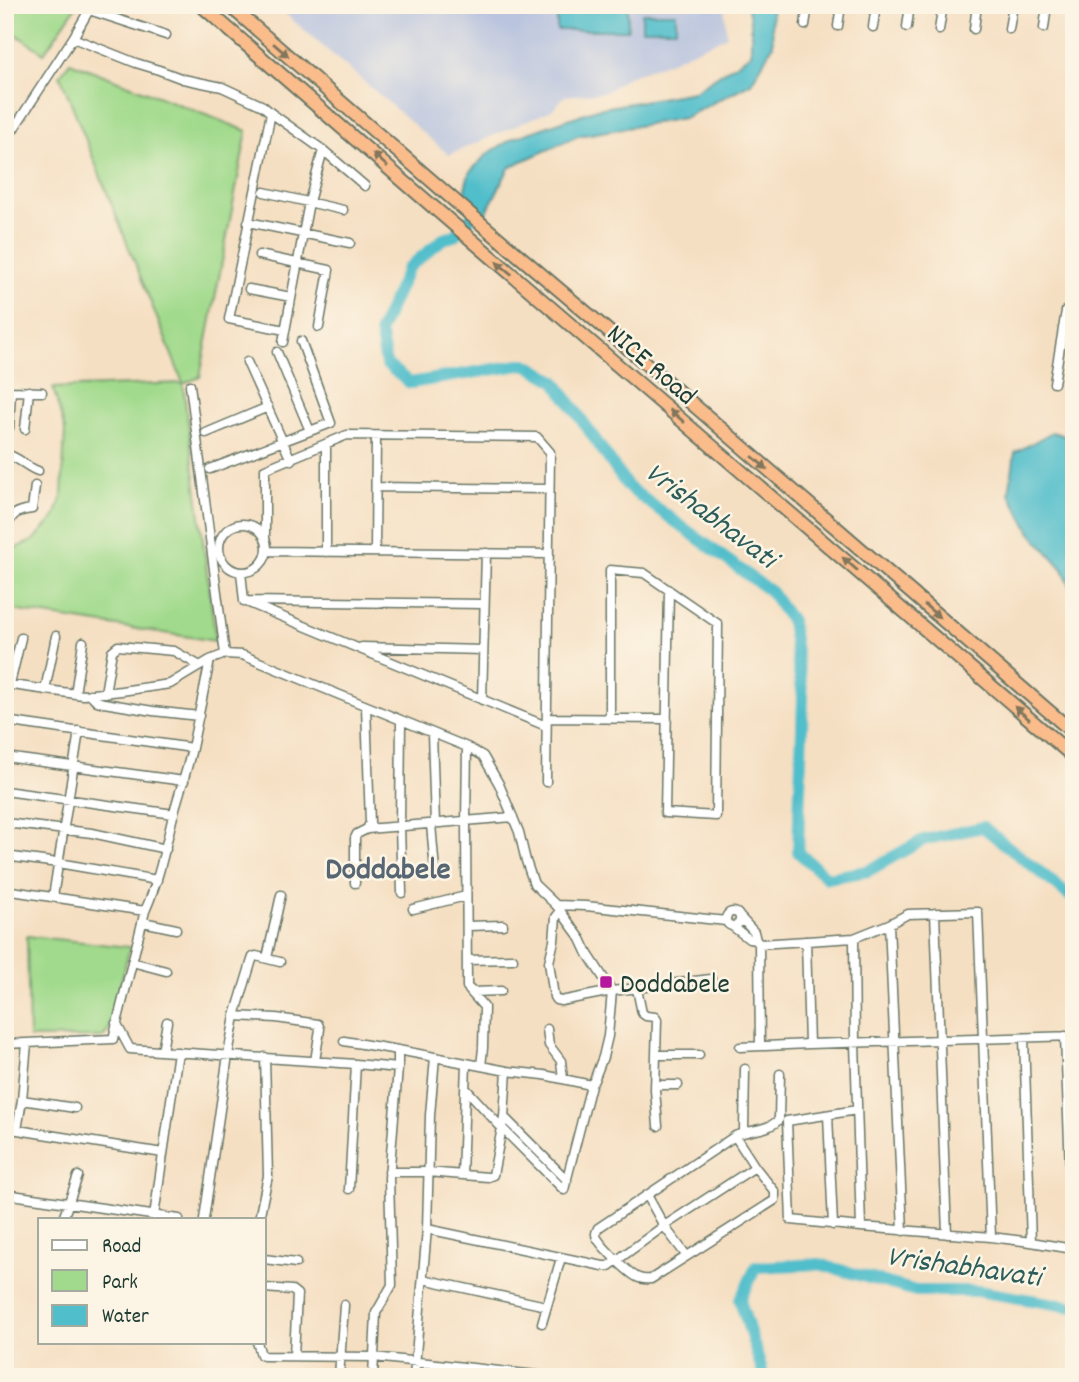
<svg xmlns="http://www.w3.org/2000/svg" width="1079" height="1382" font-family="Dekko,sans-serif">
  <rect width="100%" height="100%" fill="#fcf5e5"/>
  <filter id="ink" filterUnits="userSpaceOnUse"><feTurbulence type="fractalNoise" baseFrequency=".0143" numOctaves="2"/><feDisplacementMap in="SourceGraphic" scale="14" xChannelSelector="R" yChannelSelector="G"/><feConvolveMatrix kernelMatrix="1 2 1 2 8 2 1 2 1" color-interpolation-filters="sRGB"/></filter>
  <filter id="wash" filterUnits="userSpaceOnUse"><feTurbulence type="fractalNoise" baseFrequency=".00686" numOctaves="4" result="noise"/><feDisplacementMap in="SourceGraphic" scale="28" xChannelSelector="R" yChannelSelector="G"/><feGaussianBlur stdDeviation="1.57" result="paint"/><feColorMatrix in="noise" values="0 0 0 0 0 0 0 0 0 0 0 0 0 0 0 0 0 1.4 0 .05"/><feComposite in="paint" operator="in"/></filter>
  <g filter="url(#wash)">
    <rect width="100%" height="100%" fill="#f5dfc2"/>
    <path fill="#bac4de" d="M275,5H724L727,36L664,64L627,77L606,92L565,96L552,110L449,155Z"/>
    <path fill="#a1da8c" stroke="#608c60" stroke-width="2" d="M5,5H77L44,53L5,27Z
      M70,62L247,131L200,377L183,384L216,641L5,609V553L34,540L55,517L62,496L65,430L53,388L183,383L60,75Z
      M27,936L130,947L109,1030L103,1037L29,1038Z"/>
    <path fill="#51becb" stroke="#387e80" stroke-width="2" d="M557,5H628V30H557Z
      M747,5H771L773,45L751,83L684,118L578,136L520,162L509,168L485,215L463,197L469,173L487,154L514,138L597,109L693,92L751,54V23Z
      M642,13H676V29H642Z
      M1052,432L1074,439V594L1063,569L1031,533L1009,493L1015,453Z"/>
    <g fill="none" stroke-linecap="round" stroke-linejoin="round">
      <path stroke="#51becb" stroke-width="12" d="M483,195L476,212L454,236L443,239L408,268L380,331L386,364L410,383L526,364L555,381L628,487L771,592L791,621L803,696L798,852L827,878L868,871L923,840L983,827L1074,899
        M764,1377L740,1300L756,1267L819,1264L916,1291H977L1074,1307"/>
    </g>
  </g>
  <g filter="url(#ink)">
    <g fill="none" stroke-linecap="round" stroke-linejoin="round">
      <defs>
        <path id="minor" d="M89,10L166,35
          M805,25L808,5
          M838,26L841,5
          M873,27L876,5
          M907,27L910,5
          M1044,28L1047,5
          M974,29L977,5
          M1009,29L1013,5
          M939,30L943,5
          M73,38L136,63L159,70L183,79L222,87L263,106L271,113L229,319L285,330
          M271,113L323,150L365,186
          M5,142L73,38L92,5
          M264,192L343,210
          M248,222L350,243
          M259,255L329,270L319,327
          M1074,258V268
          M249,289L291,297
          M283,342L309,202L323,150
          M277,352L310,431
          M247,362L291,460
          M1054,383L1066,311L1069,307H1074
          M190,385L225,654
          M5,393L11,391L42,392
          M9,428L11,391
          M25,429L29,391
          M206,433L268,407
          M5,454C19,457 26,467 38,471
          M210,469L331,423L301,341
          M376,487L549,489
          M219 548a24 24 0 1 1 48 0a24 24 0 1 1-48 0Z
          M5,531C12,514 15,511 32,509L35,486
          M265,539V469L347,435L537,437L550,452L546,782
          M267,551L549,554
          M326,552V444
          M375,552L376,436
          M241,572L244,601L484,604
          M244,601L546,726
          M362,647L483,650
          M5,684L83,695L121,691L170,684L210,660L225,654L242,655L467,747L483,756L499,784L519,832L526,861L534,884L556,905L581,939L588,954L612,991L608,1036L603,1057L594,1080L591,1085L564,1190L500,1126L466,1089
          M10,684L21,638
          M45,690L56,636
          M105,693L112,651L118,646L174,651L200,666
          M75,694L83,642
          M90,694L97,701L104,703L153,711L199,716
          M482,700L486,553
          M547,718L667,719
          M610,719V570L644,573L718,624L716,816L665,813L669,590
          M401,720L400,827L402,893
          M5,721L192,748L210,660
          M432,733L435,824
          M467,747L466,822L467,987L473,992L501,991
          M5,757L184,781
          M5,791L174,814
          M5,823L92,833L166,849
          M431,824L435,871
          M367,829L513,817
          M5,856L58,863L157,880
          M355,883V838L357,834L367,829L370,823L366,706
          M5,890L145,911
          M53,897L79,731
          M556,905L586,906L726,921
          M413,909L466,896
          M726 919a7 7 0 1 1 14 0a7 7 0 1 1-14 0Z
          M560,912L556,917L554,941L549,962L554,997L556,1000L561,1001L612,991L711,979
          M935,913L947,1234
          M143,922L176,929
          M889,924L903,1231
          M467,926L503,925
          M732,926L749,939L756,940L754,932L740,917
          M756,940L759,944L854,938L889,924L908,914L978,912L991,1237L861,1227L855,1043L854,938
          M806,941L809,1044L1074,1036
          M759,944L760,1046
          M267,958L281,895
          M467,960L513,959
          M132,962L166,971
          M637,989L642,1013L646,1016L655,1017L657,1020L655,1090L658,1126
          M469,990L484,1007L483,1048L481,1066
          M235,1016L276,1018L318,1024L320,1029L315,1061
          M116,1023L130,1049L356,1064L398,1068V1050L507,1071L544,1075L591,1085
          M547,1029L549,1045L561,1061L563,1079
          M344,1041L398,1050
          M5,1044L113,1039L145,911C159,880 165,848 173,816C179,793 187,771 192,748
          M740,1047L809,1044
          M162,1051L167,1022
          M656,1055H699
          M655,1085H678
          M22,1100L75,1108
          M857,1110L787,1121L791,1220L861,1227
          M828,1115L833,1225
          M504,1117L567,1180
          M5,1128L163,1153
          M17,1130L22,1100L27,1043
          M744,1131L745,1069
          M735,1136L755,1167L775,1192V1200L651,1279C646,1279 645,1280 639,1278C630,1275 603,1248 597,1238C595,1233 596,1233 598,1228L735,1136C749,1129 770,1131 779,1119L780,1074
          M389,1172H427L488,1177L493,1175L504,1117L507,1071
          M462,1175L466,1064
          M349,1189L356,1064
          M5,1194L179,1219
          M647,1195L664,1226L686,1255
          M154,1216L178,1052
          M63,1219L78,1176
          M204,1219L228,1055L235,1016L251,963L253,957L256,956L280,962
          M259,1219L268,1176L265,1057
          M427,1229L603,1266H609L664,1226L755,1167
          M991,1237L1031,1242L1024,1038
          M1031,1242L1073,1249L1065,1036
          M264,1259L296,1263
          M423,1279L546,1306
          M264,1288L292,1290L297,1294L294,1356
          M542,1323L561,1258
          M257,1342L261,1355L264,1356L374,1357L555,1377
          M339,1377L344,1305
          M373,1377L376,1313L392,1285L389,1178L398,1068
          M414,1377L427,1229L430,1115L435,1057"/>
        <path id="highway" d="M201,5L431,205L1074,757
          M229,5L485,227L601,325L1074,733"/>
      </defs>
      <use href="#minor" stroke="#6a7666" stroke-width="11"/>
      <use href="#highway" stroke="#6a7666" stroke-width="16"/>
      <use href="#minor" stroke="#fff" stroke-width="8"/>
      <use href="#highway" stroke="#fabc8b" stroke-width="12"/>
    </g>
    <defs><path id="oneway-solid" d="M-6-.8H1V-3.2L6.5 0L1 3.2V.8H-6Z" transform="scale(1.75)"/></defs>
    <g fill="#82765b">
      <use href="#oneway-solid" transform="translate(281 50) rotate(41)"/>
      <use href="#oneway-solid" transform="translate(380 160) rotate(-138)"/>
      <use href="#oneway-solid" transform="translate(504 268) rotate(-141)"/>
      <use href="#oneway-solid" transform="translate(677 416) rotate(-139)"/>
      <use href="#oneway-solid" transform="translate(760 463) rotate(41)"/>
      <use href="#oneway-solid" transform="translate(850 564) rotate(-139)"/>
      <use href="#oneway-solid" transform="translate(932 611) rotate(41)"/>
      <use href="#oneway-solid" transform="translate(1022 713) rotate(-139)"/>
    </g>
  </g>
  <rect fill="#b5179e" stroke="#fcf5e5" stroke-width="2.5" x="599" y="975" width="14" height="14" rx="3.5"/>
  <g text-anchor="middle" stroke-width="5" stroke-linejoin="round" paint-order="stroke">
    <g font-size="28" fill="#1f3d34" stroke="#fcf5e5">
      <text transform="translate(653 363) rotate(41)" y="10">NICE Road</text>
    </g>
    <g font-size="28" fill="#1f3d34" stroke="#fcf5e5" text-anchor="start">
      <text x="620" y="992">Doddabele</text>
    </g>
    <g font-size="30" font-style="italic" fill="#2c5d5a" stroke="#fcf5e5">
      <text transform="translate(712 514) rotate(37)" y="10">Vrishabhavati</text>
      <text transform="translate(964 1265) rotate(8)" y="10">Vrishabhavati</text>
    </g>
    <g font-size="32" font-weight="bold" fill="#586673" stroke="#fcf5e5">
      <text x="388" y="878">Doddabele</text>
    </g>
  </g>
  <rect width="1079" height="1382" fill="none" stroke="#fcf5e5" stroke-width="28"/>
  <rect x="38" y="1218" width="228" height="126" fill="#fcf5e5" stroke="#a4ab9e" stroke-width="2"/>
  <rect x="52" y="1240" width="35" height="10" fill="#ffffff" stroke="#a4ab9e" stroke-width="2"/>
  <text x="102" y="1252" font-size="21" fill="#1f3d34">Road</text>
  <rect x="52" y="1270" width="35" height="21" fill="#a1da8c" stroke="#a4ab9e" stroke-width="2"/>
  <text x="102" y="1288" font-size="21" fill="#1f3d34">Park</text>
  <rect x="52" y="1305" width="35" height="21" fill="#51becb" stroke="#a4ab9e" stroke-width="2"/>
  <text x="102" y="1322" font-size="21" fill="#1f3d34">Water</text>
</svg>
